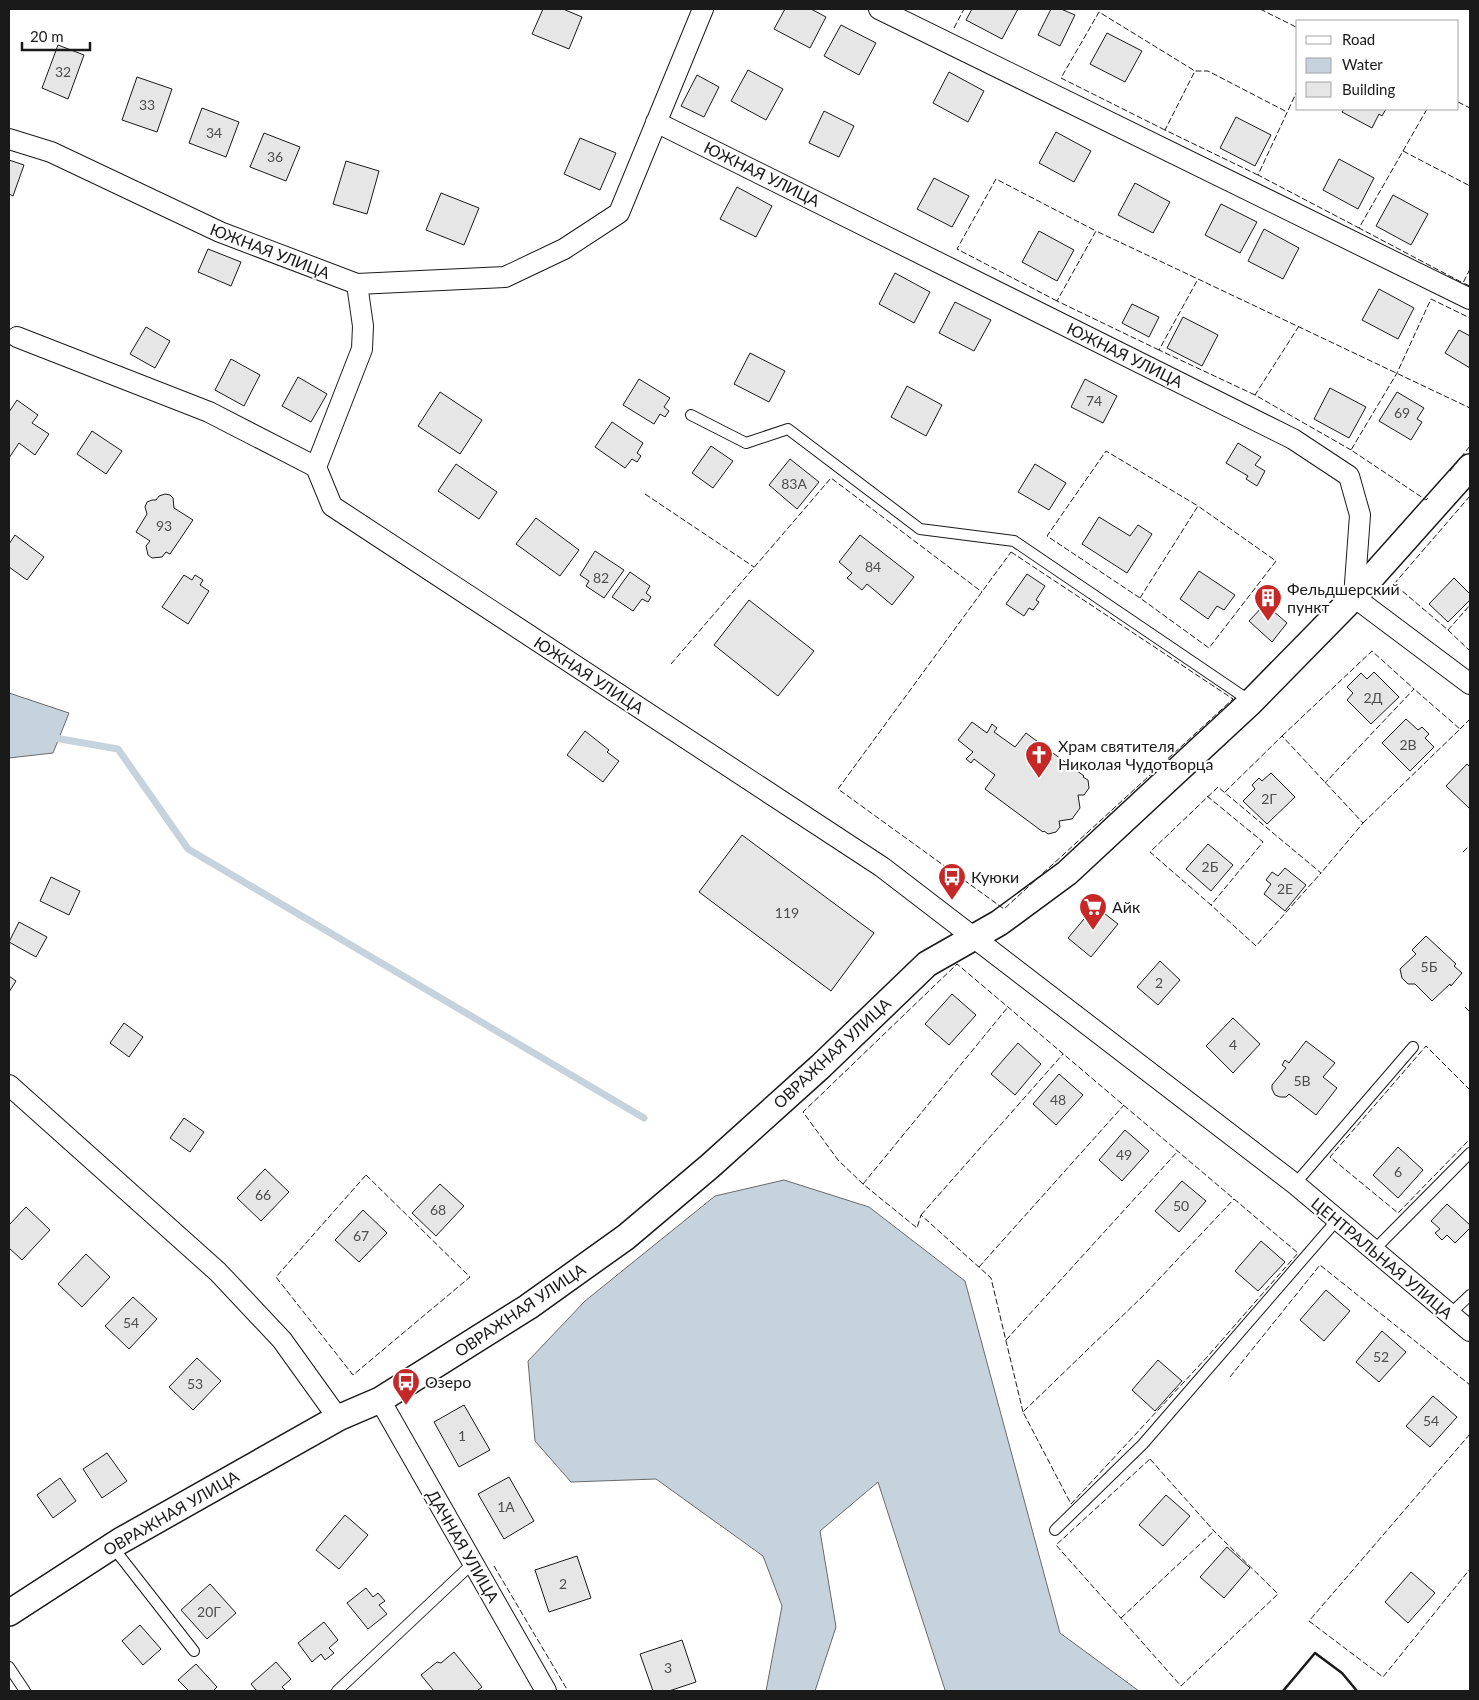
<svg xmlns="http://www.w3.org/2000/svg" width="1479" height="1700" font-family="Lato,sans-serif">
  <rect width="100%" height="100%" fill="#fff"/>
  <path fill="#c6d2dc" stroke="#6a6a6a" d="M9,693L69,713L53,753L9,758Z
    M784,1180L869,1207L965,1281L1060,1633L1139,1691H947L945,1690L878,1482L820,1531L836,1627L815,1691H766L782,1606L763,1556L656,1479L571,1482L535,1441L528,1361L585,1301L715,1196Z"/>
  <g fill="none" stroke-linecap="round" stroke-linejoin="round">
    <path stroke="#c6d2dc" stroke-width="7" d="M49,737L118,749L188,849L644,1118"/>
  </g>
  <path fill="#e6e6e6" stroke="#1a1a1a" d="M543,9H563L582,17L569,49L532,34Z
    M785,9H811L826,17L810,48L774,29Z
    M972,9H1018L1002,39L966,20Z
    M1051,9H1061L1075,15L1060,46L1038,35Z
    M841,25L876,43L859,75L824,56Z
    M1107,33L1142,51L1125,82L1090,64Z
    M58,45L84,55L68,99L42,88Z
    M748,70L783,89L766,120L731,101Z
    M949,72L984,91L968,122L933,103Z
    M697,75L719,87L704,117L681,106Z
    M137,77L172,89L157,132L122,120Z
    M202,108L239,122L226,157L189,143Z
    M1344,109H1386L1382,116L1379,114L1372,128L1342,112Z
    M824,111L854,126L839,157L809,143Z
    M1236,117L1271,135L1255,166L1220,148Z
    M1056,132L1091,151L1074,182L1039,163Z
    M264,133L300,147L286,181L250,167Z
    M580,138L616,153L600,190L564,174Z
    M1339,159L1374,178L1358,209L1323,190Z
    M9,160L24,165L13,196L9,194Z
    M346,161L379,171L367,214L333,204Z
    M934,178L969,196L952,227L917,209Z
    M1135,183L1170,202L1153,233L1118,215Z
    M737,187L772,206L756,237L720,219Z
    M441,193L479,208L464,245L426,230Z
    M1393,195L1428,214L1411,245L1376,226Z
    M1221,204L1257,222L1240,253L1205,235Z
    M1264,229L1299,248L1283,279L1248,261Z
    M1039,231L1074,250L1057,281L1022,262Z
    M208,249L241,262L231,286L198,272Z
    M895,273L930,292L914,323L879,304Z
    M1379,289L1414,308L1398,339L1362,320Z
    M955,302L991,320L974,351L939,333Z
    M1132,304L1159,317L1149,337L1122,323Z
    M1183,317L1218,335L1202,366L1167,348Z
    M146,327L170,341L155,368L130,354Z
    M1459,330L1470,336V368L1445,353Z
    M750,353L785,371L769,402L734,384Z
    M231,359L260,375L244,406L215,390Z
    M298,377L327,394L311,422L282,406Z
    M639,379L670,398L664,407L669,411L665,417L660,414L654,424L623,405Z
    M1085,379L1117,396L1103,423L1071,407Z
    M907,386L942,405L926,436L891,417Z
    M1330,388L1366,407L1349,438L1314,419Z
    M440,392L482,420L460,454L418,426Z
    M1397,392L1424,408L1417,419L1422,422L1411,440L1379,421Z
    M17,400L38,415L32,423L49,434L35,455L19,443L9,458V412Z
    M612,422L643,443L637,453L641,456L637,462L632,459L625,468L595,447Z
    M92,431L122,451L106,474L77,454Z
    M1238,443L1261,457L1255,465L1265,471L1257,486L1246,479L1248,476L1226,463Z
    M711,446L733,461L713,488L692,473Z
    M790,459L819,482L797,509L769,485Z
    M456,464L497,492L479,519L438,491Z
    M1035,464L1066,483L1049,510L1018,492Z
    M165,494L170,495L173,498L174,508L193,520L170,554L166,552L162,557L152,558L148,555L146,546L150,541L136,532L147,514L145,507L147,502L152,500H156L159,496Z
    M1099,517L1130,536L1138,525L1152,534L1127,573L1082,544Z
    M536,518L579,550L560,576L516,544Z
    M15,535L44,557L27,580L9,567V544Z
    M860,535L914,577L892,605L867,584L862,590L847,578L852,573L839,562Z
    M595,551L624,570L604,598L586,586L589,581L580,575Z
    M1199,571L1235,595L1224,610L1217,606L1208,619L1180,599Z
    M630,572L650,586L646,593L651,597L648,602L642,599L633,611L612,597Z
    M1027,574L1045,586L1036,600L1039,602L1033,610L1029,608L1024,616L1006,604Z
    M184,575L192,580L195,575L203,580L200,585L209,591L188,624L162,607Z
    M1454,578L1470,594V600L1448,622L1429,604Z
    M749,600L814,651L778,696L714,645Z
    M1265,604L1287,623L1272,642L1249,621Z
    M1374,672L1399,697L1371,724L1347,700L1353,693L1347,687L1361,673L1367,679Z
    M1406,719L1418,730L1422,727L1429,734L1425,738L1434,747L1410,771L1382,743Z
    M972,722L987,733L992,724L997,728L994,732L1015,747L1026,733L1084,776L1083,777L1088,780L1089,788L1084,795H1078L1080,808L1072,819L1059,821L1060,827L1056,832L1048,834L1044,831L1043,832L985,789L995,775L974,759L971,763L966,759L973,752L958,740Z
    M585,731L609,750L607,752L619,761L603,782L567,755Z
    M1467,764L1470,767V809L1446,786Z
    M1271,773L1295,797L1267,824L1243,801L1255,789L1252,785L1259,778L1262,781Z
    M742,835L874,933L831,991L699,892Z
    M1208,844L1233,865L1211,891L1186,869Z
    M1285,868L1306,885L1285,911L1264,894L1271,884L1266,880L1272,872L1278,876Z
    M51,877L80,891L69,915L40,901Z
    M1095,906L1118,924L1091,957L1068,938Z
    M19,922L47,937L36,957L9,942Z
    M1426,936L1456,964L1454,966L1462,973L1451,986L1450,984L1432,1001L1415,984H1408L1402,978L1400,969L1416,954L1412,950Z
    M1160,961L1180,980L1158,1005L1137,987Z
    M9,976L16,981L9,992Z
    M952,994L976,1015L949,1045L925,1024Z
    M1233,1018L1260,1044L1233,1073L1206,1046Z
    M124,1023L143,1037L129,1057L110,1043Z
    M1306,1041L1335,1063L1323,1077L1337,1088L1316,1115L1289,1094L1286,1097H1280L1275,1095L1272,1089V1085L1286,1068L1282,1065L1285,1060L1289,1063Z
    M1018,1043L1041,1064L1015,1095L991,1074Z
    M1059,1074L1083,1095L1056,1125L1033,1104Z
    M184,1118L204,1132L190,1152L170,1138Z
    M1125,1130L1149,1151L1122,1181L1099,1160Z
    M1398,1147L1423,1170L1398,1198L1373,1175Z
    M265,1169L289,1192L261,1221L237,1198Z
    M1182,1181L1206,1201L1179,1232L1155,1211Z
    M440,1184L464,1206L436,1236L412,1213Z
    M1447,1204L1470,1225V1228L1455,1243L1447,1235L1442,1240L1435,1233L1440,1229L1431,1221Z
    M26,1207L50,1230L22,1260L9,1248V1225Z
    M363,1210L387,1233L359,1262L335,1240Z
    M1261,1241L1285,1262L1258,1291L1235,1271Z
    M86,1254L110,1277L82,1307L58,1284Z
    M1326,1290L1350,1311L1324,1341L1300,1320Z
    M133,1297L157,1319L129,1349L105,1326Z
    M1382,1331L1406,1352L1379,1382L1356,1362Z
    M197,1358L221,1381L193,1410L169,1387Z
    M1158,1360L1182,1381L1155,1411L1132,1390Z
    M1433,1396L1457,1417L1430,1447L1406,1426Z
    M464,1405L490,1450L459,1467L434,1422Z
    M107,1453L127,1481L102,1498L83,1469Z
    M509,1477L534,1521L504,1539L478,1494Z
    M60,1478L76,1501L53,1518L37,1495Z
    M1166,1495L1190,1516L1163,1546L1139,1525Z
    M345,1515L368,1535L339,1569L316,1550Z
    M1227,1547L1250,1568L1224,1598L1200,1577Z
    M577,1556L591,1598L549,1612L535,1570Z
    M1411,1572L1435,1593L1408,1623L1385,1602Z
    M210,1584L236,1613L207,1639L181,1610Z
    M366,1588L373,1597L378,1593L385,1601L379,1605L387,1614L368,1629L347,1603Z
    M324,1622L338,1640L329,1648L334,1653L325,1660L321,1654L312,1662L298,1643Z
    M140,1625L161,1649L143,1665L122,1641Z
    M682,1640L696,1682L669,1691H653L640,1654Z
    M454,1652L482,1687L477,1691H434L421,1675L437,1662L441,1663Z
    M276,1662L291,1679L282,1687L286,1691H257L251,1684Z
    M196,1664L217,1687L213,1691H189L178,1680Z"/>
  <g fill="none" stroke-linecap="round" stroke-linejoin="round">
    <defs>
      <path id="service" d="M691,415L746,443L788,429L920,529L1014,541L1250,701
        M1295,1184L1413,1047
        M1374,1250L1470,1153
        M1450,1314L1470,1295
        M1055,1530L1143,1444L1337,1220
        M112,1546L194,1651
        M9,1667L25,1691
        M337,1691L473,1563"/>
      <path id="minor" d="M879,9L1470,299
        M656,122L1293,439L1349,476L1360,515L1354,597L1470,684
        M9,139L51,152L220,232L357,284L363,326L362,349L316,467
        M357,284L505,277L564,249L619,213L703,9
        M17,337L209,412L316,467L332,506L882,867L1295,1184L1470,1331
        M9,1085L218,1272L282,1340L338,1418
        M380,1400L546,1691"/>
      <path id="tertiary" d="M9,1613L120,1541L338,1418L380,1400L528,1307L626,1237L710,1166L821,1066L927,964L999,923L1067,873L1251,702L1354,597L1470,467"/>
    </defs>
    <use href="#service" stroke="#1a1a1a" stroke-width="12"/>
    <use href="#minor" stroke="#1a1a1a" stroke-width="22"/>
    <use href="#tertiary" stroke="#1a1a1a" stroke-width="28"/>
    <use href="#service" stroke="#fff" stroke-width="10"/>
    <use href="#minor" stroke="#fff" stroke-width="20"/>
    <use href="#tertiary" stroke="#fff" stroke-width="25"/>
    <path stroke="#1a1a1a" stroke-width="1" stroke-dasharray="6 2.5" stroke-linecap="butt" d="M1260,9L1298,28
      M954,28L964,9
      M1298,89L1258,175L1359,228
      M1458,102L1470,108
      M1427,109L1359,228L1463,283
      M1165,130L1061,78L1099,12L1195,71
      M1403,151L1470,186
      M1258,175L1165,130L1195,71H1208L1287,112
      M1470,269L1463,283L1470,286
      M1057,301L957,249L996,179L1096,231
      M1299,326L1255,395L1351,450
      M1159,350L1057,301L1096,231L1198,279
      M1255,395L1159,350L1198,279L1470,408
      M1450,471L1470,446
      M645,494L754,567
      M1470,496L1394,584L1448,630L1470,605
      M1428,498L1426,500L1351,450L1397,373L1431,299L1470,318
      M1011,552L1233,699L1004,909L838,789Z
      M1140,598L1198,506L1276,561L1209,648L1140,598L1047,536L1106,451L1198,506
      M1448,630L1470,651
      M671,664L831,478L982,592
      M1460,729L1470,719
      M1282,736L1372,651L1414,689L1325,783
      M1225,792L1282,736L1363,823L1321,873
      M1207,796L1263,842L1211,905L1150,852L1218,787L1321,873L1256,946L1211,905
      M1363,823L1460,729L1414,689
      M1463,852L1470,845
      M1465,1007L1470,1012
      M1470,1090L1426,1046L1330,1157L1398,1213L1470,1139
      M366,1175L470,1277L353,1375L276,1277Z
      M863,1184L1008,1007
      M921,1215L1063,1054
      M979,1267L1124,1105
      M1006,1340L1178,1151
      M1230,1377L1320,1265L1470,1385
      M1023,1412L991,1278L921,1215L917,1228L863,1184L838,1160L803,1112L957,964C1071,1060 1184,1157 1298,1253L1208,1356L1071,1504L1023,1412L1145,1294L1234,1199
      M1470,1434L1309,1621L1383,1677L1470,1569
      M1150,1459L1214,1531L1278,1594L1181,1686L1056,1545Z
      M494,1566L568,1691
      M1121,1618L1214,1531"/>
    <path stroke="#1a1a1a" stroke-width="2.5" d="M1283,1691L1315,1653L1342,1673L1357,1691"/>
  </g>
  <defs>
    <symbol id="building-pin" viewBox="-11 -11 22 30"><path d="M0 17L-7.5 6A9.5 9.5 0 1 1 7.5 6Z" fill="#c62828" stroke="#fff"/><path d="M-4-6H4V6H1V3H-1V6H-4ZM-2.5-4.3h1.7v1.8h-1.7ZM.8-4.3h1.7v1.8H.8ZM-2.5-1h1.7V.8h-1.7ZM.8-1h1.7V.8H.8Z" fill="#fff"/></symbol>
    <symbol id="church-pin" viewBox="-11 -11 22 30"><path d="M0 17L-7.5 6A9.5 9.5 0 1 1 7.5 6Z" fill="#c62828" stroke="#fff"/><path d="M-1.2-6h2.4v3.5h3.3v2.4h-3.3V6h-2.4V-.1h-3.3v-2.4h3.3Z" fill="#fff"/></symbol>
    <symbol id="bus-pin" viewBox="-11 -11 22 30"><path d="M0 17L-7.5 6A9.5 9.5 0 1 1 7.5 6Z" fill="#c62828" stroke="#fff"/><path d="M-5-6H5V4H4V6H2V4H-2V6H-4V4H-5ZM-3.5-4V0h7V-4ZM-3.5 1.2v1.5H-2V1.2ZM2 1.2v1.5H3.5V1.2Z" fill="#fff"/></symbol>
    <symbol id="supermarket-pin" viewBox="-11 -11 22 30"><path d="M0 17L-7.5 6A9.5 9.5 0 1 1 7.5 6Z" fill="#c62828" stroke="#fff"/><path d="M-6-5.5h2.5l.6 2H6L4.5 2H-2.5L-4.4-4H-6ZM-1.5 3.2a1.3 1.3 0 1 0 .1 0ZM3 3.2a1.3 1.3 0 1 0 .1 0Z" fill="#fff"/></symbol>
  </defs>
  <g fill-rule="evenodd">
    <use href="#building-pin" x="1252" y="582" width="32" height="43"/>
    <use href="#church-pin" x="1023" y="739" width="32" height="43"/>
    <use href="#bus-pin" x="936" y="861" width="32" height="43"/>
    <use href="#supermarket-pin" x="1077" y="891" width="32" height="43"/>
    <use href="#bus-pin" x="390" y="1366" width="32" height="43"/>
  </g>
  <g text-anchor="middle" stroke-width="4" stroke-linejoin="round" paint-order="stroke">
    <g font-size="14" fill="#4d4d4d">
      <text x="63" y="77">32</text>
      <text x="147" y="110">33</text>
      <text x="214" y="138">34</text>
      <text x="275" y="162">36</text>
      <text x="1094" y="406">74</text>
      <text x="1402" y="418">69</text>
      <text x="794" y="489">83А</text>
      <text x="164" y="531">93</text>
      <text x="873" y="572">84</text>
      <text x="601" y="583">82</text>
      <text x="1373" y="703">2Д</text>
      <text x="1408" y="750">2В</text>
      <text x="1269" y="804">2Г</text>
      <text x="1210" y="872">2Б</text>
      <text x="1285" y="894">2Е</text>
      <text x="787" y="918">119</text>
      <text x="1429" y="972">5Б</text>
      <text x="1159" y="988">2</text>
      <text x="1233" y="1050">4</text>
      <text x="1302" y="1086">5В</text>
      <text x="1058" y="1105">48</text>
      <text x="1124" y="1160">49</text>
      <text x="1398" y="1177">6</text>
      <text x="263" y="1200">66</text>
      <text x="1181" y="1211">50</text>
      <text x="438" y="1215">68</text>
      <text x="361" y="1241">67</text>
      <text x="131" y="1328">54</text>
      <text x="1381" y="1362">52</text>
      <text x="195" y="1389">53</text>
      <text x="1431" y="1426">54</text>
      <text x="462" y="1441">1</text>
      <text x="506" y="1512">1А</text>
      <text x="563" y="1589">2</text>
      <text x="209" y="1617">20Г</text>
      <text x="668" y="1673">3</text>
    </g>
    <g font-size="16" fill="#1a1a1a" stroke="#fff">
      <text transform="translate(762 174) rotate(26)" y="6">ЮЖНАЯ УЛИЦА</text>
      <text transform="translate(270 251) rotate(21)" y="6">ЮЖНАЯ УЛИЦА</text>
      <text transform="translate(1125 355) rotate(26)" y="6">ЮЖНАЯ УЛИЦА</text>
      <text transform="translate(589 675) rotate(33)" y="6">ЮЖНАЯ УЛИЦА</text>
      <text transform="translate(832 1053) rotate(-43)" y="6">ОВРАЖНАЯ УЛИЦА</text>
      <text transform="translate(1382 1258) rotate(40)" y="6">ЦЕНТРАЛЬНАЯ УЛИЦА</text>
      <text transform="translate(520 1310) rotate(-34)" y="6">ОВРАЖНАЯ УЛИЦА</text>
      <text transform="translate(171 1513) rotate(-30)" y="6">ОВРАЖНАЯ УЛИЦА</text>
      <text transform="translate(463 1546) rotate(60)" y="6">ДАЧНАЯ УЛИЦА</text>
    </g>
    <g font-size="16" fill="#1a1a1a" stroke="#fff" text-anchor="start">
      <text x="1287" y="595">Фельдшерский<tspan x="1287" dy="18">пункт</tspan></text>
      <text x="1058" y="752">Храм святителя<tspan x="1058" dy="18">Николая Чудотворца</tspan></text>
      <text x="971" y="883">Куюки</text>
      <text x="1112" y="913">Айк</text>
      <text x="425" y="1388">Озеро</text>
    </g>
  </g>
  <rect width="1479" height="1700" fill="none" stroke="#1a1a1a" stroke-width="20"/>
  <rect x="1296" y="20" width="162" height="90" fill="#ffffff" stroke="#a3a3a3"/>
  <rect x="1306" y="36" width="25" height="8" fill="#ffffff" stroke="#a3a3a3"/>
  <text x="1342" y="45" font-size="15" fill="#1a1a1a">Road</text>
  <rect x="1306" y="58" width="25" height="15" fill="#c6d2dc" stroke="#a3a3a3"/>
  <text x="1342" y="70" font-size="15" fill="#1a1a1a">Water</text>
  <rect x="1306" y="82" width="25" height="15" fill="#e6e6e6" stroke="#a3a3a3"/>
  <text x="1342" y="95" font-size="15" fill="#1a1a1a">Building</text>
  <path d="M22 42v8h68v-8" fill="none" stroke="#1a1a1a" stroke-width="2.5"/>
  <text x="30" y="42" font-size="15" fill="#1a1a1a" stroke="#ffffff" stroke-width="4" paint-order="stroke">20 m</text>
</svg>
